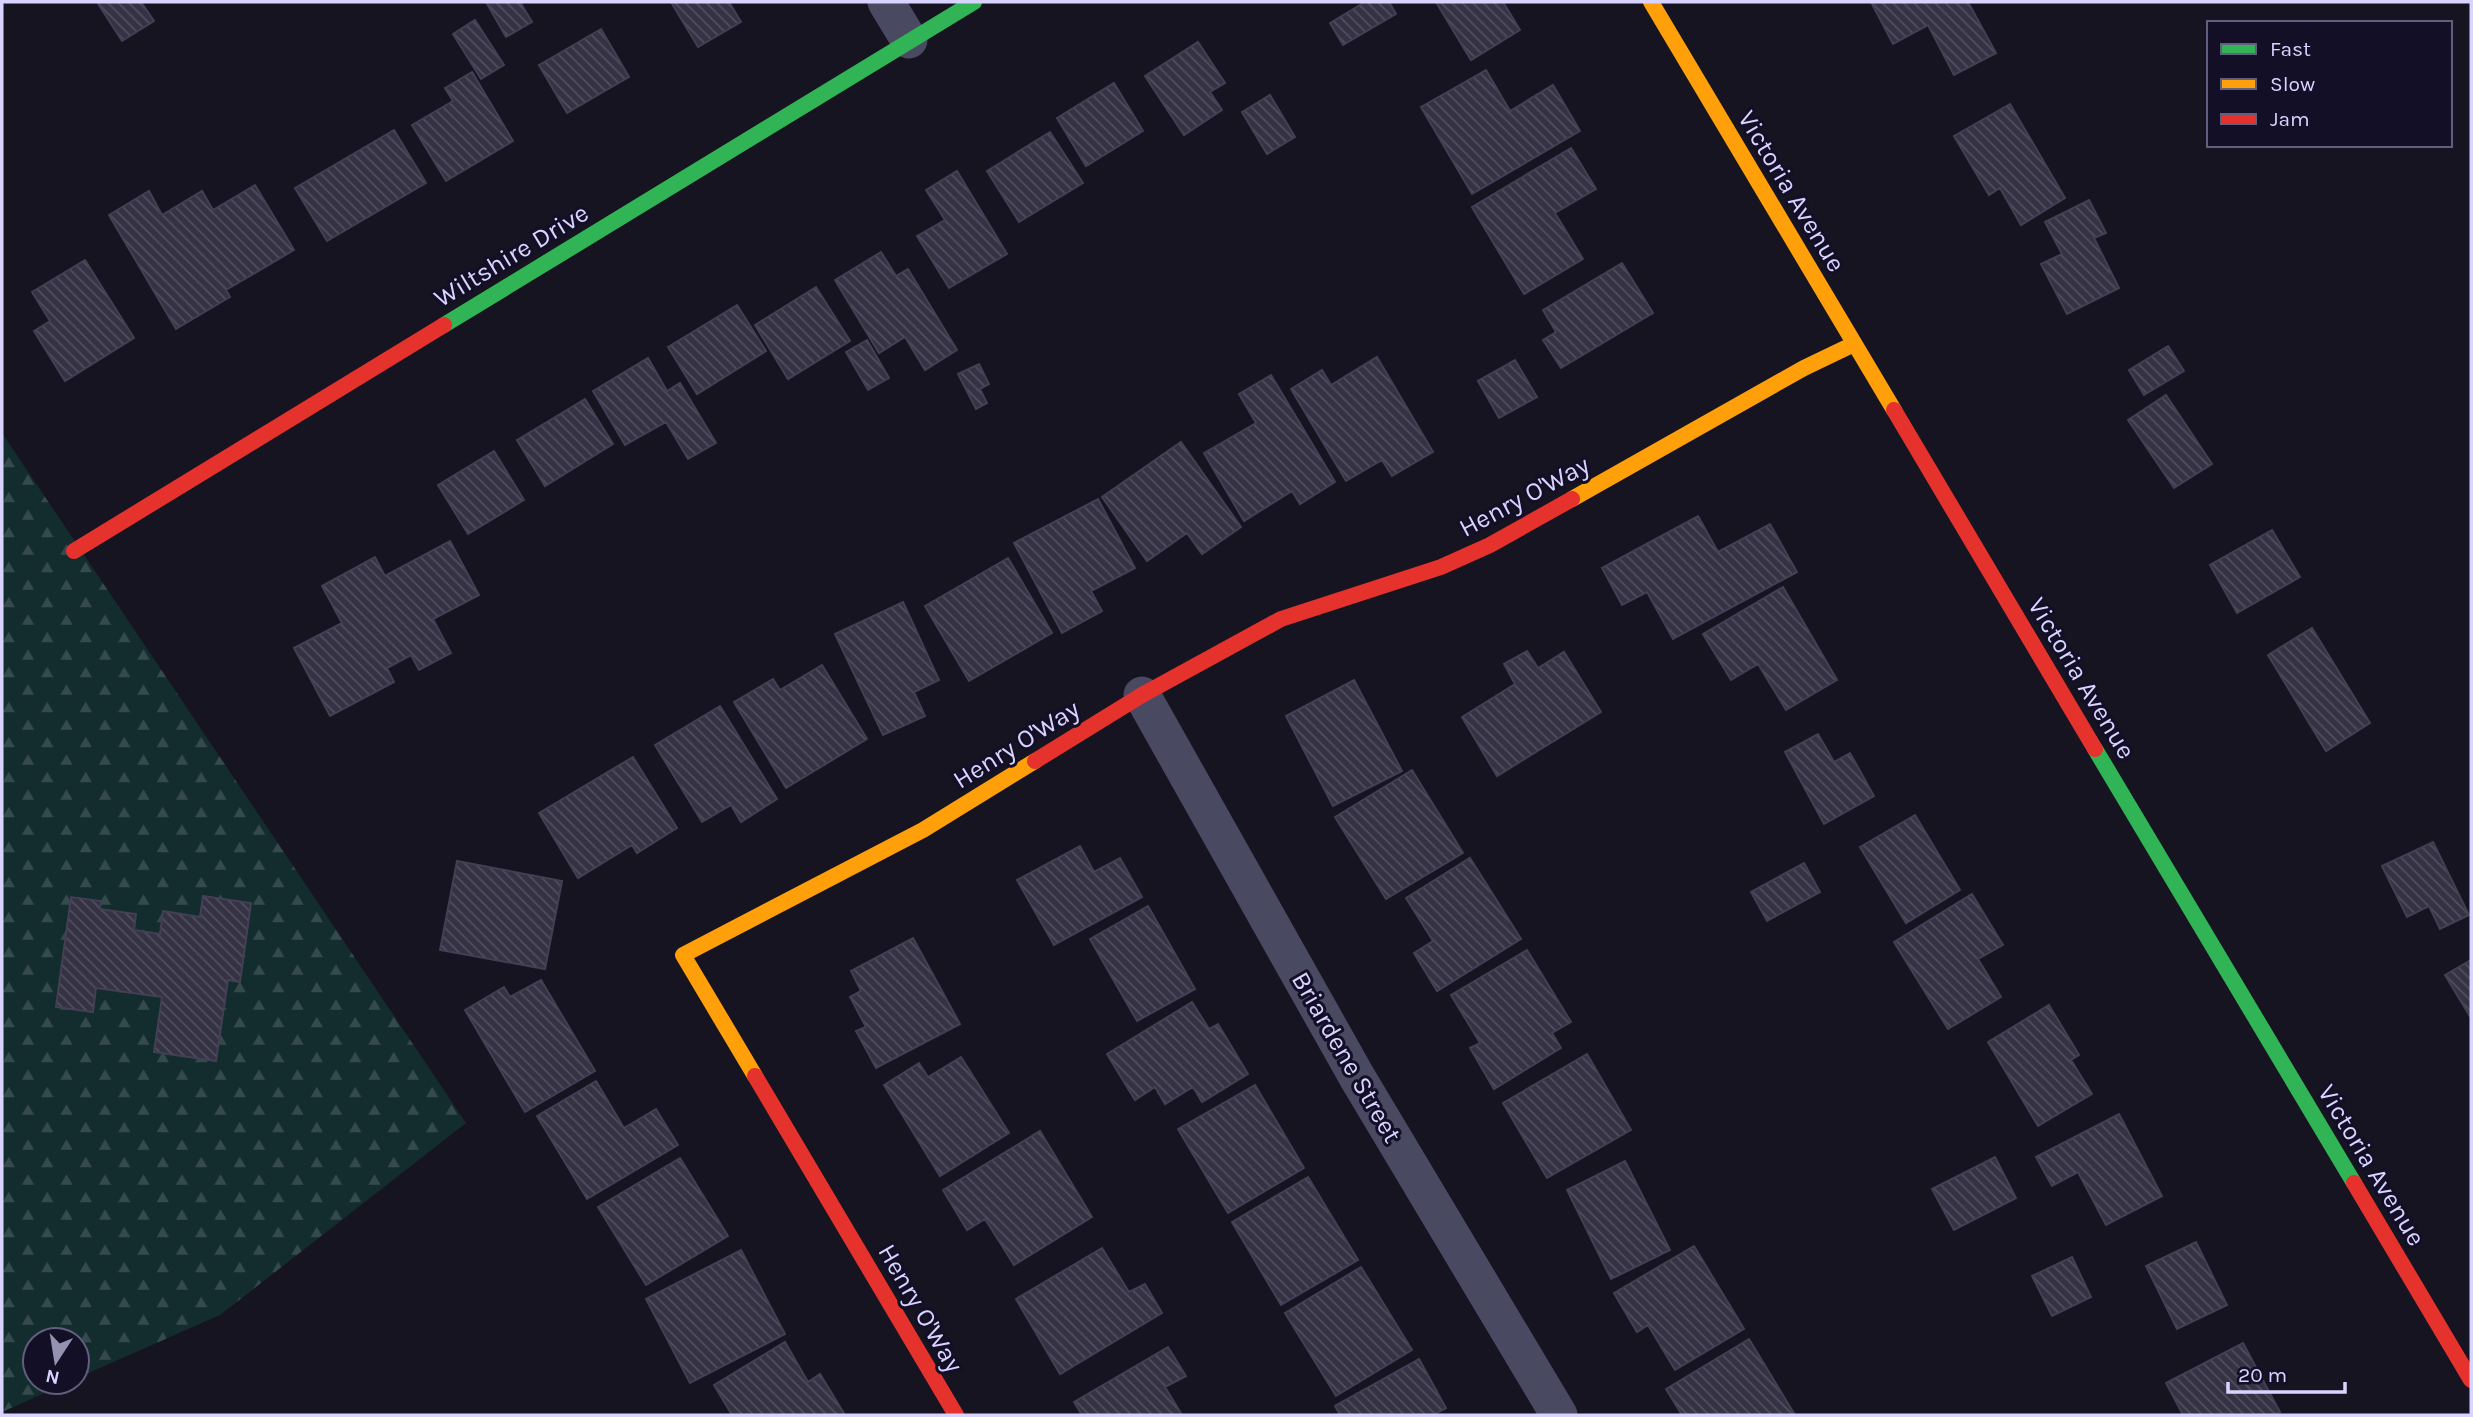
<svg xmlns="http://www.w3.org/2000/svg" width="2473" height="1417" font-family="Karla,sans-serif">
  <defs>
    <pattern id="forest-firs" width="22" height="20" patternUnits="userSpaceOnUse" patternTransform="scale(1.75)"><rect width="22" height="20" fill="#132c2d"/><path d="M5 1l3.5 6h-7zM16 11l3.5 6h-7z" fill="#354a4c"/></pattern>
    <pattern id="building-back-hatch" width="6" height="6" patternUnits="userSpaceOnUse" patternTransform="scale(1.75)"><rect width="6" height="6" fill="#343243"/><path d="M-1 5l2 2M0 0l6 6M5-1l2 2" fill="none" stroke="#514f5f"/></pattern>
  </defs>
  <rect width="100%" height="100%" fill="#161421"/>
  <path fill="url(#forest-firs)" d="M2,433L466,1123L220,1315L77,1378V1340H35V1382H69L2,1412Z"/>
  <path fill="url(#building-back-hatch)" stroke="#433f54" stroke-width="2" d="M97,2H141L154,21L122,41Z
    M486,2H520L532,22L506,37Z
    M671,2H729L741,22L698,47Z
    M1365,2H1389L1396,14L1343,45L1330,23Z
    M1436,2H1503L1520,30L1471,60Z
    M1871,2H1968L1996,53L1954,75L1928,25L1893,44Z
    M475,20L504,65L481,79L453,34Z
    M601,29L629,77L567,113L539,65Z
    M1198,42L1225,83L1210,92L1222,110L1184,135L1145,76Z
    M1486,70L1510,111L1553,85L1580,131L1472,194L1421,107Z
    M472,72L513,141L446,181L412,125L453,101L445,88Z
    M1114,83L1143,131L1086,166L1057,118Z
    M1270,95L1295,137L1267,154L1242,112Z
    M2010,104L2065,198L2021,225L2000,188L1989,195L1954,136Z
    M394,130L426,183L327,241L295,188Z
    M1050,132L1083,183L1019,222L987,171Z
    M1571,148L1596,189L1555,213L1583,259L1524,294L1472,207Z
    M957,171L1007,254L949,288L917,236L945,220L926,190Z
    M255,185L294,250L226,290L230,297L176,329L109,215L149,191L162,215L202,191L213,210Z
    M2089,200L2106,233L2094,238L2119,288L2067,314L2041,264L2062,254L2045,222Z
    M881,252L896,276L908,269L957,350L925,370L905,337L879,353L835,280Z
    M85,260L134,338L65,381L34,331L50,321L32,292Z
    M1622,263L1653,313L1561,368L1543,340L1556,332L1543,310Z
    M816,287L850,341L788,379L755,325Z
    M737,305L766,351L697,394L668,347Z
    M867,340L889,378L868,390L846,352Z
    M2168,346L2184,371L2144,395L2129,370Z
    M1377,357L1433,452L1392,476L1382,460L1346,481L1291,389L1322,370L1331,385Z
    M648,358L667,391L680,383L716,443L688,459L666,422L625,445L593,391Z
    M1515,360L1537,397L1499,418L1478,381Z
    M979,364L989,384L980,389L987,403L976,409L958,374Z
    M1271,375L1335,482L1300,504L1292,491L1244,521L1204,453L1256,423L1239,394Z
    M2166,395L2212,464L2174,488L2128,420Z
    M585,399L613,444L545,486L517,440Z
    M1181,442L1241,527L1202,554L1187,533L1147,561L1102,497Z
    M494,451L524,500L468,534L438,485Z
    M1098,499L1135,568L1091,591L1102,611L1062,633L1014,543Z
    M1698,516L1718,552L1770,524L1797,572L1673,639L1647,592L1622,605L1602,568Z
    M2272,530L2300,577L2237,613L2210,565Z
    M450,541L479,595L433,619L451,653L419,670L411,655L387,668L394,682L330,716L294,648L342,623L322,586L375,557L385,576Z
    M1008,558L1052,633L969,681L925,606Z
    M1783,587L1837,680L1786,710L1758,664L1731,680L1703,634Z
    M903,602L939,680L914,692L925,716L883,735L835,634Z
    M2312,628L2370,723L2326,751L2268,655Z
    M1527,651L1538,668L1564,652L1601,712L1497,776L1462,717L1515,684L1504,664Z
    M822,665L867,739L786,788L734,702L773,679L780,690Z
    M1354,680L1402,771L1333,806L1286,716Z
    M720,706L777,799L741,822L731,805L702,822L655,745Z
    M1818,734L1834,762L1850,753L1874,796L1824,824L1785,752Z
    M633,757L677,828L637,853L632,845L578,878L539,813Z
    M1412,770L1463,853L1386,899L1335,817Z
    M1915,815L1960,890L1906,923L1860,847Z
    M2433,842L2469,915L2440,929L2429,906L2407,917L2382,866Z
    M1080,846L1094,872L1120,858L1142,897L1054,945L1017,880Z
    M1470,858L1521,939L1437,991L1414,953L1433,941L1406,898Z
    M457,861L562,881L545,969L440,950Z
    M1804,863L1820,892L1767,921L1751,892Z
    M1972,894L2003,945L1978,959L2001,997L1948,1029L1894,942Z
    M203,896L251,903L240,982L228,980L216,1061L154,1052L162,997L96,988L93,1012L56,1007L71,897L101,901L100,909L136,914L134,930L160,934L163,911L200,917Z
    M1148,906L1195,989L1137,1021L1090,939Z
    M913,938L960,1024L876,1068L856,1031L866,1027L850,997L861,991L851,971Z
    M1527,950L1571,1022L1552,1033L1561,1048L1494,1089L1470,1048L1480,1043L1451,995Z
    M2471,960V1018L2445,975Z
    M541,980L595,1071L525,1112L465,1010L504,987L510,997Z
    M1192,1002L1209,1029L1218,1024L1248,1074L1202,1102L1193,1087L1165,1104L1155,1087L1135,1100L1107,1054Z
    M2049,1005L2079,1055L2071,1060L2092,1094L2038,1126L1988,1042Z
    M1587,1054L1631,1130L1547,1178L1503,1103Z
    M961,1057L1009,1133L940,1176L884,1085L919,1063L928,1077Z
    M596,1081L624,1128L656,1109L678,1145L587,1199L537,1116Z
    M1255,1085L1304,1168L1228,1213L1178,1129Z
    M2119,1114L2162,1196L2106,1225L2078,1172L2052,1186L2036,1157Z
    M1040,1131L1092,1217L1014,1265L985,1219L967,1230L943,1190Z
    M1995,1157L2016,1198L1954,1230L1932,1189Z
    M680,1158L728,1236L646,1285L598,1207Z
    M1625,1161L1670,1250L1611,1279L1567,1190Z
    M1308,1177L1358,1260L1281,1305L1232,1222Z
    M2196,1242L2227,1305L2177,1329L2146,1266Z
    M1694,1246L1744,1329L1675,1370L1648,1325L1637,1332L1614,1293Z
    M1102,1248L1129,1292L1145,1284L1162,1313L1060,1374L1016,1299Z
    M741,1250L785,1334L690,1383L646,1299Z
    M2072,1257L2091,1297L2052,1316L2032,1276Z
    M1361,1267L1412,1350L1336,1396L1285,1313Z
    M1749,1339L1795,1415H1682L1666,1389Z
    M785,1342L808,1382L820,1374L845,1415H732L714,1385Z
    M2243,1343L2280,1412L2274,1415H2183L2166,1383Z
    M1168,1347L1186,1376L1165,1387L1182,1415H1082L1074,1402Z
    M1419,1359L1446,1408L1433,1415H1340L1335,1406Z"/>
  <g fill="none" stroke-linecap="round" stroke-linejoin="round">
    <path stroke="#4a4962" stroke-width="37" d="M886,2L909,40
      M1142,695L1357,1077L1559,1415"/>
    <path stroke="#30b455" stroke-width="16" d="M444,325L974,2
      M2095,749L2354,1183"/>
    <path stroke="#ff9f0a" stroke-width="16" d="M1651,2L1894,410
      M1572,499L1804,368L1854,344
      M755,1076L683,955L923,830L1035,761"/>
    <path stroke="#e5322d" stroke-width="16" d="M1894,410L2095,749
      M74,551L444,325
      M1035,761L1142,695L1281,619L1441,567L1490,545L1572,499
      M755,1076L956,1415
      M2354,1183L2471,1380"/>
  </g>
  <g text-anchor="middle" stroke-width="6" stroke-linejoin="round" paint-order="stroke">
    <g font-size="26" fill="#d9d4ff" stroke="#130f26">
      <text transform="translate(1792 191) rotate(59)" y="9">Victoria Avenue</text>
      <text transform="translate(511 255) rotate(-31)" y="9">Wiltshire Drive</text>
      <text transform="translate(1524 496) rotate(-28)" y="9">Henry O'Way</text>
      <text transform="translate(2082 678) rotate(59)" y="9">Victoria Avenue</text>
      <text transform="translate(1016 744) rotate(-32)" y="9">Henry O'Way</text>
      <text transform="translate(1347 1057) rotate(60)" y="9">Briardene Street</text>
      <text transform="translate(2372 1165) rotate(59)" y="9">Victoria Avenue</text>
      <text transform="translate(921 1308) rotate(60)" y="9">Henry O'Way</text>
    </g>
  </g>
  <rect width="2473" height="1417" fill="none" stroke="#d9d4ff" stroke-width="7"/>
  <rect x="2207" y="21" width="245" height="126" fill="#130f26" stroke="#625e7d" stroke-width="2"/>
  <rect x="2221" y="44" width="35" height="10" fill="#30b455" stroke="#625e7d" stroke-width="2"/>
  <text x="2270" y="56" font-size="21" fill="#d9d4ff">Fast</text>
  <rect x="2221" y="79" width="35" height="10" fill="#ff9f0a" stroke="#625e7d" stroke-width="2"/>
  <text x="2270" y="91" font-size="21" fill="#d9d4ff">Slow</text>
  <rect x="2221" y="114" width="35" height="10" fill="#e5322d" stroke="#625e7d" stroke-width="2"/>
  <text x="2270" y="126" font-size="21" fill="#d9d4ff">Jam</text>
  <g transform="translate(56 1361) rotate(192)"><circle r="33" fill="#130f26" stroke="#625e7d" stroke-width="2"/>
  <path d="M0-5L12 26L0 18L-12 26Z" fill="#9591b1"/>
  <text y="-10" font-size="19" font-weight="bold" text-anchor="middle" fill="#d9d4ff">N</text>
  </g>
  <path d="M2228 1382v10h117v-10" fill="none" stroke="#d9d4ff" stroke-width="3.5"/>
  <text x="2238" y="1382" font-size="21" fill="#d9d4ff" stroke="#130f26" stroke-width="5" paint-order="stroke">20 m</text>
</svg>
